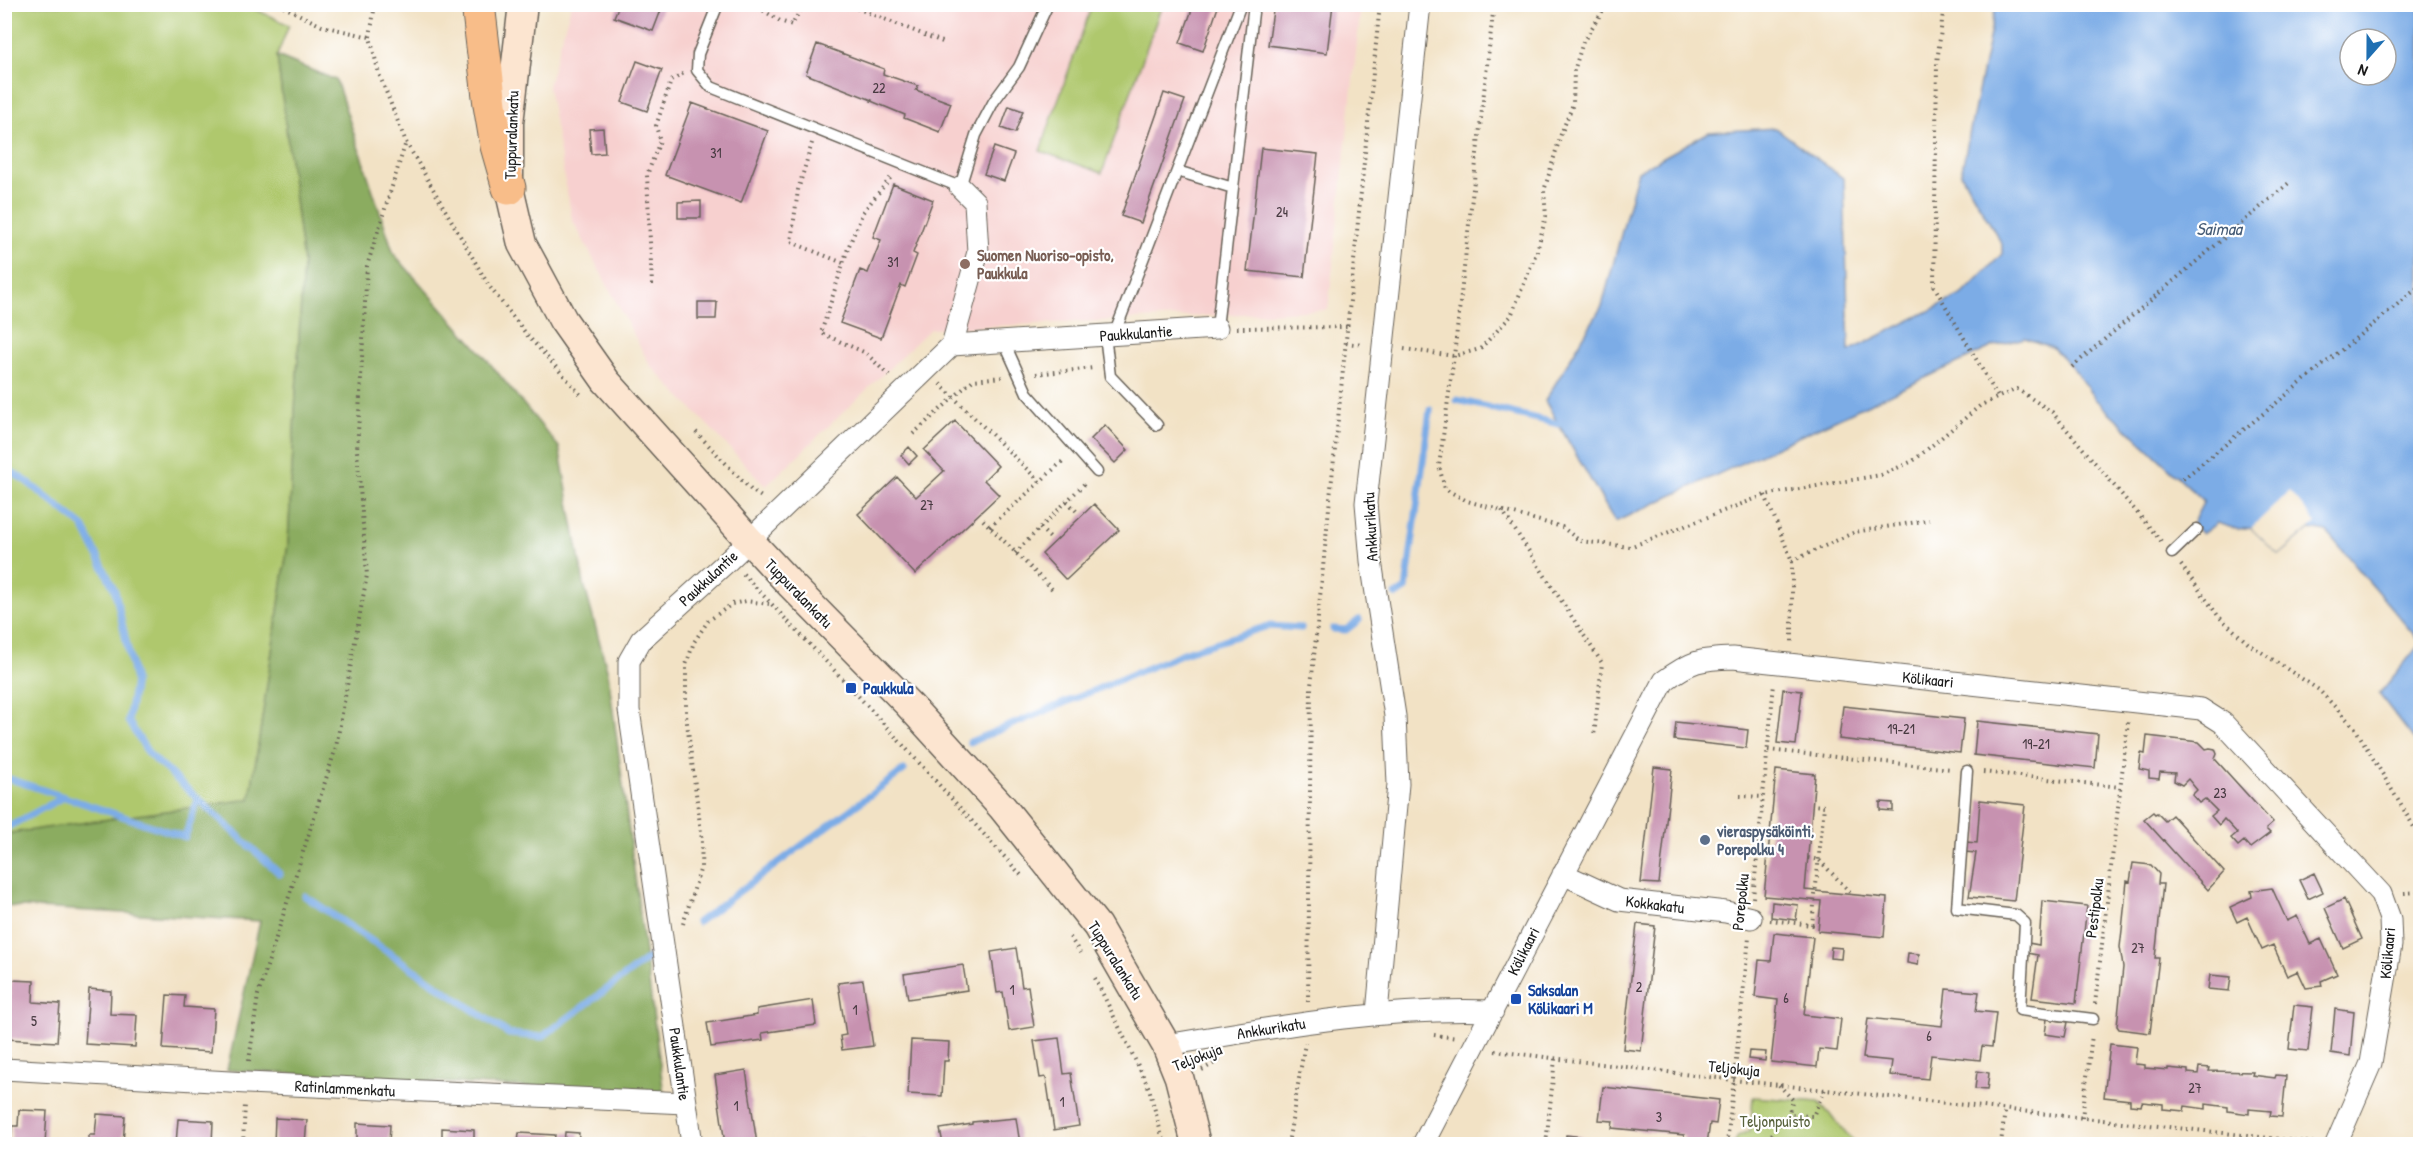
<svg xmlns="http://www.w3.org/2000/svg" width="2425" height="1149" font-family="'Patrick Hand',sans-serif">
  <rect width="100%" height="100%" fill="#fff"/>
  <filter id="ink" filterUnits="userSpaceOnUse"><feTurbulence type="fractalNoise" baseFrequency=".0167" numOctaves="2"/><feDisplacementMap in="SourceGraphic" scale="12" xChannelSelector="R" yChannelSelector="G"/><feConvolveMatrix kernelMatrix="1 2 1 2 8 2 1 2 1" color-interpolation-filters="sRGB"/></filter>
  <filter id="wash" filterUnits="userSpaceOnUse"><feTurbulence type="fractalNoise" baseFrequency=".008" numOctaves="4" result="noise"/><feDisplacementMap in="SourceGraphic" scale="24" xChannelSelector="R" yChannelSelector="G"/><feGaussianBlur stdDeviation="1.35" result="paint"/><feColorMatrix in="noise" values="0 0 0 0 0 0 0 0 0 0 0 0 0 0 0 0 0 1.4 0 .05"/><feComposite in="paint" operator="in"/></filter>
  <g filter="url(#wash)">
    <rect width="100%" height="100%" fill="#f2e2c5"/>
    <path fill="#f7d0cf" d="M571,5H1361L1328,310L930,329L766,486L650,365L572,219L548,86Z"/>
    <path fill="#afc86d" stroke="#667244" stroke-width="1.5" d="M4,5H246L289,25L277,56L303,263L288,544L250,800L5,834Z
      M1092,5H1162L1102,173L1040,151Z
      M1753,1097L1819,1102L1856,1144H1734L1738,1136L1750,1131Z"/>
    <path fill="#8bac60" stroke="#54643e" stroke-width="1.5" d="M277,56L336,80L394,254L478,349L559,447L584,584L608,673L664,1095L227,1070L260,921L5,906L4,834L250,799L288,544L303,263Z"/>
    <path fill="#7cace6" stroke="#4c6481" stroke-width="1.5" fill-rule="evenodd" d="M1996,5H2420V747L2379,694L2420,644L2415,636L2327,532L2310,529L2279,555L2251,528L2239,530L2217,523L2202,534L2192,524L2204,501L2095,399L2072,367L2053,348L2025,338L1994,346L1615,522L1545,401L1602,306L1638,171L1709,132L1776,128L1844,179L1849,351L1963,294L2002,254V244L1961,174ZM2350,39H2386V75H2350Z"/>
    <path fill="#f2e2c5" d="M2290,491L2316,523L2279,555L2251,528Z"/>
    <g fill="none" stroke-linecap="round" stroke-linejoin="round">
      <path stroke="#7cace6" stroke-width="7" d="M1457,400L1559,424
        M4,467L26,481L83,526L115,591L135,681L128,721L149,754L280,874
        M1396,595L1406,589L1430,410
        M1333,629L1346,630L1359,620
        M970,742L1186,652L1268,626L1301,628
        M4,777L185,837L198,799
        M4,829L64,797
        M305,896L509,1034L542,1037L653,955
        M698,922L904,770"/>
    </g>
    <g id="blocks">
      <path fill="#c792b0" d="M1194,4H1219L1203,51L1180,43Z
        M1274,4H1333L1327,53L1268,45Z
        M619,5H663L653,31L614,17Z
        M817,44L884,69L883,74L918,86L916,90L951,103L940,132L904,118L905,115L871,101L872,100L806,74Z
        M637,61L662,70L647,111L622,102Z
        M1164,93L1185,100L1141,223L1121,216Z
        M692,103L768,131L741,203L665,175Z
        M1009,106L1023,111L1015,133L1001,128Z
        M603,128L605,153L591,154L589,129Z
        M994,147L1014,154L1004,181L984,174Z
        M1261,148L1318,154L1304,277L1247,271Z
        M893,184L933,200L913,253L917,255L905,287L901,285L881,338L840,323L860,270L868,273L881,240L873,237Z
        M701,201V218H678V202Z
        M698,302H717L716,319H698Z
        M955,421L998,466L984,480L999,495L915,574L858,514L897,477L916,497L944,471L924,450Z
        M1105,425L1128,450L1115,463L1091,439Z
        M909,447L917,456L909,464L901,455Z
        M1094,504L1119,530L1066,580L1042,554Z
        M1783,689L1802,691L1796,745L1777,743Z
        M1843,706L1964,719L1960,753L1839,739Z
        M1977,721L2098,734L2095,768L1974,755Z
        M1676,722L1748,730L1746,748L1674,740Z
        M2147,736L2199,742L2206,749L2210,748L2215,749L2217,754L2215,759L2273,823L2266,829L2270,833L2250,848L2244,841L2238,846L2231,838L2237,833L2224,819L2219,825L2211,816L2217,811L2205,799L2199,803L2192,795L2197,790L2188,779L2182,785L2174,781L2175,773L2160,772L2159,779L2149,778V771L2139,769L2141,753L2145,754Z
        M1654,767L1672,769L1659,884L1641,883Z
        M1776,770L1815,774L1805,890L1887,898L1884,937L1818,931L1821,901L1764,896Z
        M1980,800L2025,805L2014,901L1969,897L1976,853L1965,852L1966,842L1977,843Z
        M1880,802L1893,803V811L1880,810Z
        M2153,812L2155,814L2157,813L2165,821L2172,815L2224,872L2208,890L2144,819Z
        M2133,863L2151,865L2159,874L2158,884H2163L2155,958H2159L2150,1033L2119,1029L2117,1026L2123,967L2120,947L2122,930L2127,881L2130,882Z
        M2314,873L2323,892L2308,899L2299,880Z
        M2272,888L2287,921L2297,916L2310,944L2321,939L2337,974L2321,981L2322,986L2306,988L2298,971L2287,976L2273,945L2262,950L2247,917L2237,922L2230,907L2252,897L2251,891Z
        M2344,899L2362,939L2343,948L2325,908Z
        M2042,901L2087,906L2076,1003L2032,998L2038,955L2027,953L2028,943L2039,945Z
        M1772,902L1798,905L1796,920L1771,917Z
        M1637,924L1655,926L1641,1051L1623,1049Z
        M1774,933L1813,937L1804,1015L1841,1019L1837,1051L1819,1049L1817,1067L1771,1062L1778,1000L1755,997L1759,960L1771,961Z
        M1831,947L1842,948L1841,959L1830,958Z
        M1016,948L1022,987L1028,986L1034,1027L1009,1031L1003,992L997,993L991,952Z
        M1908,953L1919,954L1918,965L1907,963Z
        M963,965L967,990L908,999L904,974Z
        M2210,975L2231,977L2229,991L2208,989Z
        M11,980L34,981L33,1002L60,1004L57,1042L7,1039Z
        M863,980L873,1046L842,1050L840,1036L846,1035L838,983Z
        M89,989L111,991L110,1014L137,1015L135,1047L85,1044Z
        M1946,989L1979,992L1976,1011L1996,1013L1992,1047L1982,1046L1980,1060L1931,1055L1928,1079L1890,1075L1892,1061L1863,1058L1868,1018L1942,1026Z
        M167,995L185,996L184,1007L214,1009L211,1052L163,1049Z
        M813,1000L816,1025L762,1033L763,1040L711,1047L707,1023L757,1015V1009Z
        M2294,1005L2313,1007L2308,1051L2289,1049Z
        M2335,1009L2354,1012L2350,1056L2331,1053Z
        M2047,1019L2068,1022L2065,1037L2045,1034Z
        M1059,1038L1064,1074L1071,1073L1079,1126L1054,1130L1046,1077L1040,1078L1034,1041Z
        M911,1040L949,1042L948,1061H944L942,1096L908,1094Z
        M2110,1044L2137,1047L2135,1064L2145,1065V1068L2168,1070V1068L2188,1070V1073L2198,1074L2199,1067L2210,1068L2209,1071L2253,1072L2252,1075L2275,1078L2276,1075L2286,1076L2282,1117L2270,1116L2271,1111L2249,1109V1114L2228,1111V1107L2206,1104V1109L2185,1106L2184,1111L2163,1109V1104L2142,1102L2141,1106L2130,1105V1100L2104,1097Z
        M1749,1051L1766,1052L1765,1061L1748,1059Z
        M746,1070L757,1144H725L715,1075Z
        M1977,1071L1989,1073L1987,1090L1975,1089Z
        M1603,1087L1719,1100L1716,1124L1710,1123L1707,1144H1683L1684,1135L1612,1128L1613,1121L1599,1120Z
        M19,1110L47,1111L45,1144H11L12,1126H18Z
        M97,1114L125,1116L123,1144H89V1135H95Z
        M275,1118L307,1120L305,1144H274Z
        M1016,1118L1020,1144H943L940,1129L972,1124V1122Z
        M178,1119L213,1121L212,1144H176Z
        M357,1123L390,1125L389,1144H357Z
        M442,1128L474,1130V1144H442Z
        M565,1132L579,1133L578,1144H564Z
        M519,1133L555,1135L554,1144H518Z
        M1566,1135L1600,1139L1599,1144H1565Z
        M865,1140L866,1144H842V1143Z"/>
    </g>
  </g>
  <g filter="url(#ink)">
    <use href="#blocks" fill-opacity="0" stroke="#676157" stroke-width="1.5"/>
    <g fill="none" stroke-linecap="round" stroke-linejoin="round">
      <defs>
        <path id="lane" d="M718,4L698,54L697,70L711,87L960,187L976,135L994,101L1019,67L1048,4
          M1177,171L1233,188
          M1217,328L1254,4
          M1105,335L1110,376L1157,425
          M1114,335L1241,4
          M1004,342L1027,393L1097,472
          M2172,553L2197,529
          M1967,771L1957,908L2016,915L2025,923L2020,1010L2093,1019"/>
        <path id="street" d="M952,345L978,252L975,202L960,187
          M1563,874L1619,900L1726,912L1751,918
          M1377,1013L1398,784L1395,716L1371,561L1366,503L1420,4
          M1166,1045C1275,1027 1382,1007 1493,1011
          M4,1069L247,1083L685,1103
          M692,1144L629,710V661L641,640L729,560L952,345L1217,328
          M1423,1144L1664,681C1691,661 1700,659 1733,658L2201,709L2223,723L2381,894L2390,919L2391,945L2371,1063L2336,1144"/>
        <path id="secondary" d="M523,4L509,123V188L522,244L563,320L606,381L749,540L791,585L909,705L1002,807L1097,926L1166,1045L1179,1077L1196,1144"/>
        <path id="highway" d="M478,4L490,105L497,146L509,188"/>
      </defs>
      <use href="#lane" stroke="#676157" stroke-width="13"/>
      <use href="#street" stroke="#676157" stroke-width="23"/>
      <use href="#secondary" stroke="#676157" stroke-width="31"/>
      <use href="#highway" stroke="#676157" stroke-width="35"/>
      <path stroke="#676157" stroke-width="4" stroke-dasharray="1.5 4.5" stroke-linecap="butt" d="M278,4L322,26L370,37L379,74L406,142L489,286L528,336L583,397
        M753,4L780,21L792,25L804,4
        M846,4L945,43
        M1494,4L1454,356L1439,466L1445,489L1467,501L1562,527L1580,541L1630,547L1765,495L1881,475L1913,461L1981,405L2017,389L2052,412L2161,541
        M1944,4L1937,63L1934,286L1998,397
        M370,37L375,4
        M812,143L798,190L791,242L843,263
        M652,285L647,175L660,141L656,126L671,81L684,73
        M1237,328L1348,327
        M1346,343L1363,345
        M1404,349L1454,356L1480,349L1511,316L1537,251L1546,216L1544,191L1561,134L1573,104L1574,71L1583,42L1607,4
        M2072,367L2290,182
        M1036,374L1094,368
        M889,376L866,353L821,333L848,248L863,212L892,176
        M940,384L1040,482
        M696,432L751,490L763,498
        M913,434L973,380L1002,377
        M2183,479L2420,286
        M1765,495L1792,561V645
        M1067,501L1078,513
        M1502,510L1602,663L1594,736
        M983,520L1052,589
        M990,527L1065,459
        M1040,528L1051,539
        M1015,553L1085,483
        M1792,561L1855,532L1929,520
        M2181,565L2219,617L2249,644L2319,690L2355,728L2420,837
        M743,574L851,688L1021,875
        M2416,636L2420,632
        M1768,750L1952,769
        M1983,772L2120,787
        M1740,796L1763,797
        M1735,851L1757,854
        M1808,858L1819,860L1853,895
        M2404,893L2420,892
        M1753,898L1774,684
        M1770,920L1812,925L1824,806L1812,805
        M683,924L701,867L702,840L686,715V665L694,642L708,621L732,604L746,601L769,604
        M1812,925H1819
        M1070,937L1080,953
        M1095,978L1149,1088L1164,1144
        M1308,1002L1311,686L1380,4
        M2095,1004L2128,722
        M1434,1035L1457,1038
        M1495,1051L1733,1080L2316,1143
        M249,1061L258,995L336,747L367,575L357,451L367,266L406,142
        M1202,1070L1222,1059
        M1779,1085L1793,1100L1788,1115
        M2082,1118L2092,1035
        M243,1144L245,1104
        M1288,1144L1305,1043
        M1546,1144L1555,1059
        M1727,1144L1749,938
        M1764,1144L1788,1115L1813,1116L1825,1089
        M2001,1144L2005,1109"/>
      <use href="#lane" stroke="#fff" stroke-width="10"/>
      <use href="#street" stroke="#fff" stroke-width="21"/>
      <use href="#secondary" stroke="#fce5d0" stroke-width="28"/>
      <use href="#highway" stroke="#f8bd89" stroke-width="33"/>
    </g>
  </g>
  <circle fill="#8d6e63" stroke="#fff" stroke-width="2" cx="965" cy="264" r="6"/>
  <g fill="#1a4fb4" stroke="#fff" stroke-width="2">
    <rect x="845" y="682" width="12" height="12" rx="3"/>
    <rect x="1510" y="993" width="12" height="12" rx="3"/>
  </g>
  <circle fill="#5c6f8a" stroke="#fff" stroke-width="2" cx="1705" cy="840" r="6"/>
  <g text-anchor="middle" stroke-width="4.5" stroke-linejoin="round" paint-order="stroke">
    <g font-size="14" fill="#473a41">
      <text x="879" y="93">22</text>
      <text x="716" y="158">31</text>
      <text x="1282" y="217">24</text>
      <text x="893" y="267">31</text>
      <text x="927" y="510">27</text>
      <text x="1901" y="734">19-21</text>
      <text x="2036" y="749">19-21</text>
      <text x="2220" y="798">23</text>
      <text x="2138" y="953">27</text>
      <text x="1639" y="992">2</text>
      <text x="1012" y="995">1</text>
      <text x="1786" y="1003">6</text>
      <text x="855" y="1015">1</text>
      <text x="34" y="1026">5</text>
      <text x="1929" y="1041">6</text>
      <text x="2195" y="1093">27</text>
      <text x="1062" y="1107">1</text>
      <text x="736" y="1111">1</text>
      <text x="1659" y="1122">3</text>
    </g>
    <g font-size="16" fill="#1c1c1c" stroke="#fff">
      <text transform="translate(511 135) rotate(-88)" y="6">Tuppuralankatu</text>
      <text transform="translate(1136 333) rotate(-4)" y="6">Paukkulantie</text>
      <text transform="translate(1370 527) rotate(-93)" y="6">Ankkurikatu</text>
      <text transform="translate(708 578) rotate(-43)" y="6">Paukkulantie</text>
      <text transform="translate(799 593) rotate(46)" y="6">Tuppuralankatu</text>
      <text transform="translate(1928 679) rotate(6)" y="6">Kölikaari</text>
      <text transform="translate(1740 902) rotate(-84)" y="6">Porepolku</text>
      <text transform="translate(1655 904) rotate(7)" y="6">Kokkakatu</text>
      <text transform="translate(2094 908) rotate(-83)" y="6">Pestipolku</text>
      <text transform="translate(1523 951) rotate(-63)" y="6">Kölikaari</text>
      <text transform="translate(2387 953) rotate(-85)" y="6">Kölikaari</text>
      <text transform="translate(1116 960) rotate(58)" y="6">Tuppuralankatu</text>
      <text transform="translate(1271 1028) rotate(-9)" y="6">Ankkurikatu</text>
      <text transform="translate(1197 1057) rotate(-21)" y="6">Teljokuja</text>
      <text transform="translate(680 1064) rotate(82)" y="6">Paukkulantie</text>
      <text transform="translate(1734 1068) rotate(6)" y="6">Teljokuja</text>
      <text transform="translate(345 1088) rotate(3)" y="6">Ratinlammenkatu</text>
    </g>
    <g font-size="16" font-weight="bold" fill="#785e54" stroke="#fff" text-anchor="start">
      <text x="977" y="261">Suomen Nuoriso-opisto,<tspan x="977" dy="18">Paukkula</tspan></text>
    </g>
    <g font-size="16" font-weight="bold" fill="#164399" stroke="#fff" text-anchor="start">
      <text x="863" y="694">Paukkula</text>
      <text x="1528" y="996">Saksalan<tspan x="1528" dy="18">Kölikaari M</tspan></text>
    </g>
    <g font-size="16" font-weight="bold" fill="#4e5e75" stroke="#fff" text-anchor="start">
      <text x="1717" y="837">vieraspysäköinti,<tspan x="1717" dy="18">Porepolku 4</tspan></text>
    </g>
    <g font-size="16" fill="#57613c" stroke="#fff">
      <text x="1775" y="1127">Teljonpuisto</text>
    </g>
    <g font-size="18" font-style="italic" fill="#475d77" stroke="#fff">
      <text x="2219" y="235">Saimaa</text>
    </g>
  </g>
  <rect width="2425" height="1149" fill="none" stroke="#fff" stroke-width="24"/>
  <g transform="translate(2368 57) rotate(201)"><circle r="28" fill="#ffffff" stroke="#a4a4a4" stroke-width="1.5"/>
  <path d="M0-4.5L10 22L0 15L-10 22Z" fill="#1f6fb2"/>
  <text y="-9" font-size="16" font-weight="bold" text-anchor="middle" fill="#1c1c1c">N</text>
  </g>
</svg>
